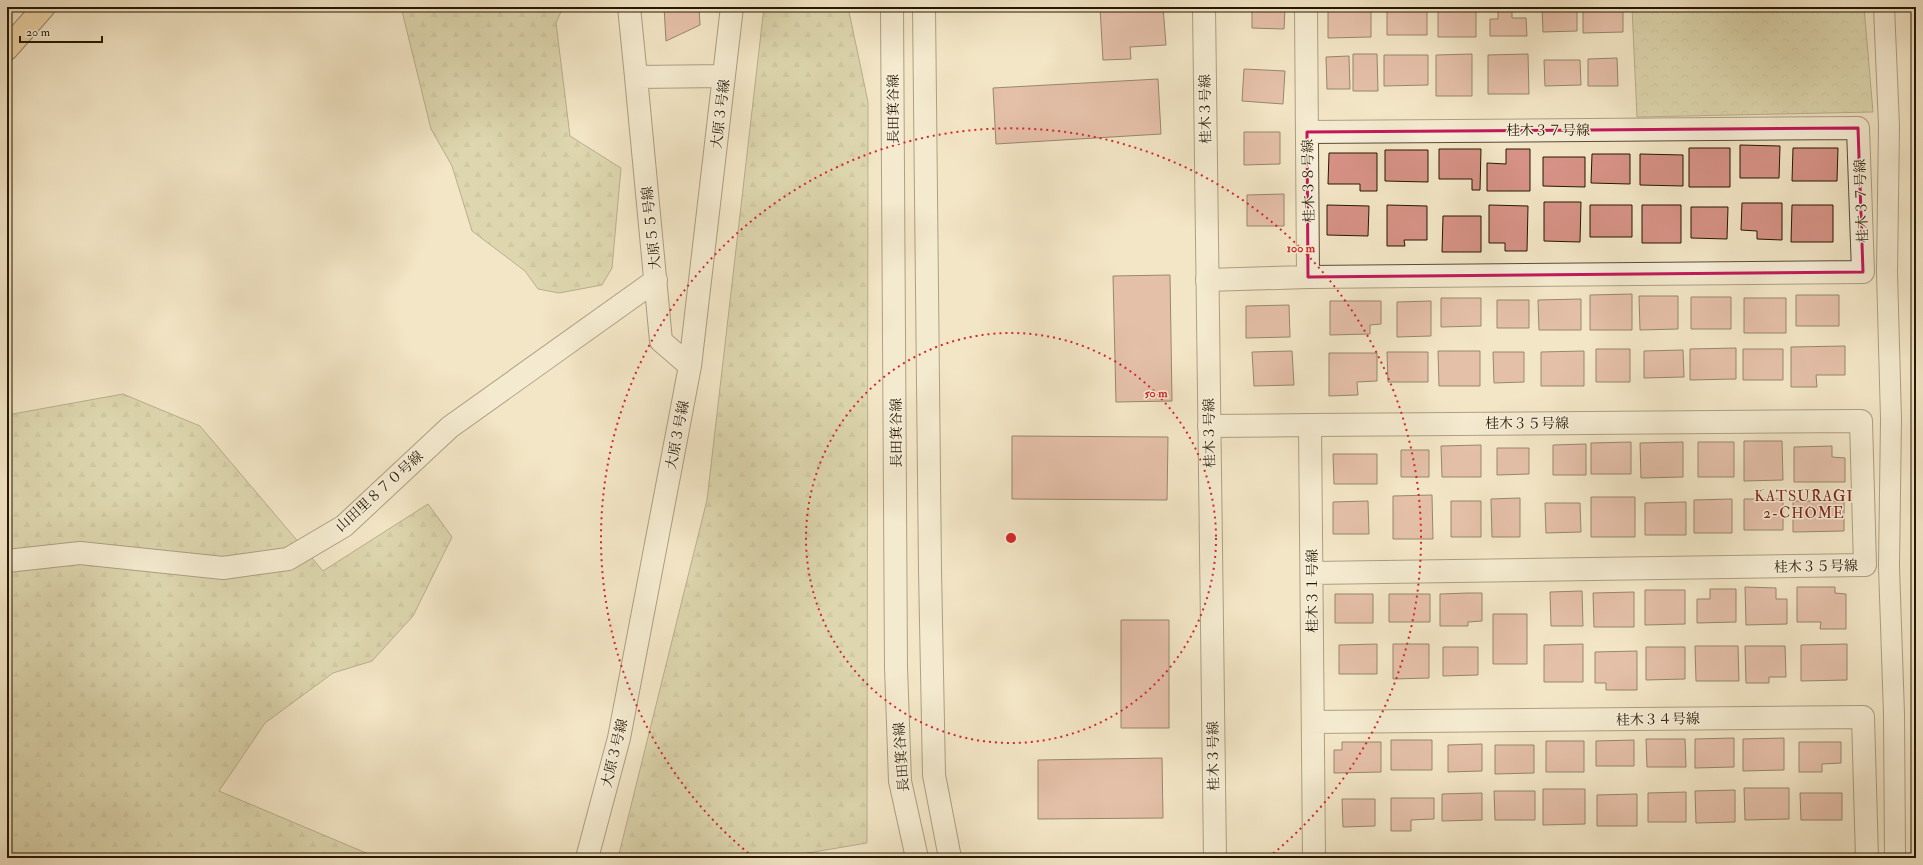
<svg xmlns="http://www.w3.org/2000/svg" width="1923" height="865" font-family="'IM FELL Double Pica','Noto Serif JP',serif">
  <defs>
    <pattern id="forest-firs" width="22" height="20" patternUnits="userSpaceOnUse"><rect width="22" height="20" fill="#c3c390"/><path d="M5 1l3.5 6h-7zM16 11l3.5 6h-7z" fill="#a7a77b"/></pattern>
    <pattern id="park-crowns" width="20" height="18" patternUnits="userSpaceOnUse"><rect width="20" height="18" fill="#c3c390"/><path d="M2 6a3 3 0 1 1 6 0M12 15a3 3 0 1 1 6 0" fill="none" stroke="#a7a77b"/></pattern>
  </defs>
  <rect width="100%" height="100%" fill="#f3e6c6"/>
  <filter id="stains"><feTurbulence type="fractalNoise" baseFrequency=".005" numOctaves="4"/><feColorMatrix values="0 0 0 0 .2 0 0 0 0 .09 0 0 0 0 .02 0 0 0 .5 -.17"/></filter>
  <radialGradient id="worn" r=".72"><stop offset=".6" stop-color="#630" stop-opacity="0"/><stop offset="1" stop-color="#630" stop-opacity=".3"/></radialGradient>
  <path fill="url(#forest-firs)" stroke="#746d49" d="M401,7H563L556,23L570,136L621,168L612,268L602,285L559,293L538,289L525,271L472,231L452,166L431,129Z
    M764,7H848L868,102L867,843L790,856L789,858H618L707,500Z
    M123,394L200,426L323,571L428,504L452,537L413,616L372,661L333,673L265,723L219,791L378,858H7V415Z"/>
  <path fill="url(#park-crowns)" stroke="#746d49" d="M1632,7H1864L1873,112L1637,117Z"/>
  <path fill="#d69286" stroke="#261702" d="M664,7H699L700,25L666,41Z
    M1100,7H1163L1166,45L1130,47L1131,59L1103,60Z
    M1252,7H1285L1284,29L1252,28Z
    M1328,7H1371V37L1328,38Z
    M1387,7H1427V35H1387Z
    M1438,7H1476V37H1438Z
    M1498,7H1512V18H1526L1527,36H1490V19H1498Z
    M1542,7H1577V31L1543,32Z
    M1583,7H1623V32L1583,33Z
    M1353,54H1377L1378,91H1353Z
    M1472,54V96H1436V55Z
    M1528,54L1529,94H1488V55Z
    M1384,55H1428V85L1384,86Z
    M1349,56L1350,89H1327L1326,57Z
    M1617,58L1618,86H1588V59Z
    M1544,60H1580L1581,85L1545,86Z
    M1244,69L1285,71L1283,104L1242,101Z
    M1158,79L1161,134L996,144L993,88Z
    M1244,132H1280V164L1244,165Z
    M1740,145L1780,146L1779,178H1740Z
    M1689,148H1730V187H1689Z
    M1793,148H1838L1837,181H1792Z
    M1439,149H1481L1480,190H1472V179H1439Z
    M1506,149H1530V191H1487V163L1506,164Z
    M1385,150H1428V182L1385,181Z
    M1329,153H1377V191H1360V184H1328Z
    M1592,154H1630V184L1591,183Z
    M1640,154L1683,155V186L1640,185Z
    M1543,157H1585V187L1543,186Z
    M1284,194V226H1247V195Z
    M1544,202H1581L1580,242L1544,241Z
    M1742,203H1782V240L1757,239V231L1741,230Z
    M1327,205L1369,206L1368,236L1327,235Z
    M1387,205L1427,206V240H1404L1405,246H1387Z
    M1489,205L1528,206L1527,251H1505V243H1489Z
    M1590,205H1632V237H1590Z
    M1642,205H1681V243H1642Z
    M1792,205H1833V242H1791Z
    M1691,207H1728L1727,239L1691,238Z
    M1443,216H1481V252H1442Z
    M1170,275L1172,401L1116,402L1113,276Z
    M1632,294V330H1590V295Z
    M1796,295H1839V326H1796Z
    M1639,296H1678V329L1640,330Z
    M1691,297H1731V329H1691Z
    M1441,298H1481V326L1441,327Z
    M1744,298H1786V333H1744Z
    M1581,299V330H1539L1538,300Z
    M1497,300H1529V328H1497Z
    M1330,301H1381V324L1370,325V334L1330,335Z
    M1431,301V336L1397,337V302Z
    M1289,305L1290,337L1246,338V306Z
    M1845,346V375H1816L1817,387H1791V347Z
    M1736,348V379L1690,380V349Z
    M1596,349H1630V382H1596Z
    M1743,349H1783V380H1743Z
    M1683,350L1684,377L1644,378V351Z
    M1292,351L1294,385L1254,386L1252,352Z
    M1438,351H1480V386H1439Z
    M1584,351V386H1541V352Z
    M1387,352H1428V382H1388Z
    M1493,352H1524V382L1494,383Z
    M1329,353H1377V381L1357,382L1358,395L1329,396Z
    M1012,436L1168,437L1167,500L1012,499Z
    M1744,441H1782L1783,480L1744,481Z
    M1631,442V474H1591V443Z
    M1683,442V477L1641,478L1640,443Z
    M1698,442H1734V477H1698Z
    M1586,444V475H1553V445Z
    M1481,445V477H1442L1441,446Z
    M1832,446V457L1845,458V482H1794V447Z
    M1497,448H1529V474L1497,475Z
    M1401,450H1429V477H1401Z
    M1333,454H1377V484H1334Z
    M1432,495L1433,539H1393V496Z
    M1591,497H1635V537H1591Z
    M1520,498V537H1492L1491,499Z
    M1732,499V533H1694V500Z
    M1744,499H1783V530H1744Z
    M1368,501L1369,534H1333V502Z
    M1451,501H1481V537H1451Z
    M1793,501H1844V531L1793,532Z
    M1686,502V535H1645V503Z
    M1545,503H1580L1581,532L1546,533Z
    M1745,587L1776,588V599H1787V624L1746,625Z
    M1797,587H1835V593L1846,594V629H1820L1821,622H1797Z
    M1710,589H1736V622L1697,623V599H1710Z
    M1645,590H1685V624L1645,625Z
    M1582,591L1583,626H1551L1550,592Z
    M1634,592V627H1594L1593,593Z
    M1468,593H1482V621L1468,622V626H1440V594Z
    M1335,594H1373V623H1335Z
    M1389,594H1430V622H1389Z
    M1493,614H1527V664H1493Z
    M1121,620H1169V728H1121Z
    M1377,644V674H1339V645Z
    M1393,644H1429V678L1393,679Z
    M1583,644V682H1544V645Z
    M1847,644V680L1801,681V645Z
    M1695,646H1738L1739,681H1696Z
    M1745,646H1785L1786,677H1769V683H1746Z
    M1443,647H1478V675L1443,676Z
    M1646,647H1685V679L1646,680Z
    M1637,651V690H1606V683H1595V652Z
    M1734,738V767L1695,768V739Z
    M1784,738V770L1743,771V739Z
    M1646,739H1685L1686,767H1647Z
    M1391,740H1432V770H1391Z
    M1634,740V766H1596V741Z
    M1546,741H1584V772H1546Z
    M1342,742H1381V772L1334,773V750H1342Z
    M1799,742H1841V763L1822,764V772H1799Z
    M1482,744V771L1448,772V745Z
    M1495,745H1534V773L1495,774Z
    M1162,758L1163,818L1038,819V760Z
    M1744,788H1789V819L1745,820Z
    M1543,789H1585V824L1543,825Z
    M1735,790V822L1696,823L1695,791Z
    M1494,791H1535V820H1495Z
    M1686,792V822H1648V793Z
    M1482,793V820L1442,821V794Z
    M1800,793H1842V820H1801Z
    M1637,794V826H1597V795Z
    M1391,798H1434V819L1411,820V831H1391Z
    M1342,799H1375V826L1343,827Z"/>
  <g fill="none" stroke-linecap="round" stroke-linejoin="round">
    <defs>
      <path id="pedestrian" d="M1884,7L1889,126L1887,272L1891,419L1889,567L1894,714L1895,858"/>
      <path id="minor" d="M629,7L636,77L724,76
        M636,77L661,341L690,366
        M1307,132L1858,128L1863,272L1308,277
        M1207,280L1308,277L1306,7
        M1310,425L1861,421L1865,565L1312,573
        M1209,426L1310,425L1314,858
        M7,561L80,553L223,568L288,559L344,526L450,427L656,280
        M1313,722L1863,717L1867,858
        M587,858L619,738L690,366L732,7"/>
      <path id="tertiary" d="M892,7L896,667L900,781L917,858
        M924,7L930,570L934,775L950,858
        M1204,7L1215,858"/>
      <path id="motorway" d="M7,49L44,7"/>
    </defs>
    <use href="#pedestrian" stroke="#594b33" stroke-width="22"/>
    <use href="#minor" stroke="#594b33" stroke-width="24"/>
    <use href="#tertiary" stroke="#594b33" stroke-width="24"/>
    <use href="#motorway" stroke="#261702" stroke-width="24"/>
    <use href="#pedestrian" stroke="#f7efda" stroke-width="20"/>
    <use href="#minor" stroke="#f7efda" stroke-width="22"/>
    <use href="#tertiary" stroke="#f7efda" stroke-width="22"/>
    <use href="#motorway" stroke="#eac383" stroke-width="22"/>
  </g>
  <path d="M0 0H1923V865H0ZM1858,128L1863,272L1308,277L1307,132Z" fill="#f3e6c6" fill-opacity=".55" fill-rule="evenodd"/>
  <path fill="none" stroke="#c2185b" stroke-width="3" stroke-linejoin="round" d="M1858,128L1863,272L1308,277L1307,132Z"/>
  <g fill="none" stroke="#d62828" stroke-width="2" stroke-dasharray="2 4">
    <circle cx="1011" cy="538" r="205"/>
    <path d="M753 857A410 410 0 1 1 1269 857"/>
  </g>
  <g text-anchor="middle" stroke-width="3" stroke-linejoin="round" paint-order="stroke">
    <g font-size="14" fill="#261702" stroke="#f7efda">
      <text transform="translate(893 109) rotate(-90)" y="5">長田箕谷線</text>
      <text transform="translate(1205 109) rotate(-91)" y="5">桂木３号線</text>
      <text transform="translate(720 114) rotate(-83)" y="5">大原３号線</text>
      <text x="1548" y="135">桂木３７号線</text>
      <text transform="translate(1308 181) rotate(-91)" y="5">桂木３８号線</text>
      <text transform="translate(1861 201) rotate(-92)" y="5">桂木３７号線</text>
      <text transform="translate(651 228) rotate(-96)" y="5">大原５５号線</text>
      <text x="1527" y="428">桂木３５号線</text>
      <text transform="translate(896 433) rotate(-90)" y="5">長田箕谷線</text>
      <text transform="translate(1209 433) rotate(-91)" y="5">桂木３号線</text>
      <text transform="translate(677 435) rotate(-79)" y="5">大原３号線</text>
      <text transform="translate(379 491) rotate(-42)" y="5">山田里８７０号線</text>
      <text transform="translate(1816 566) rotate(-1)" y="5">桂木３５号線</text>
      <text transform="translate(1312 591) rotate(-90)" y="5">桂木３１号線</text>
      <text transform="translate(1658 719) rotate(-1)" y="5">桂木３４号線</text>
      <text transform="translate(614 753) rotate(-76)" y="5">大原３号線</text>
      <text transform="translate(1213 756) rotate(-91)" y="5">桂木３号線</text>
      <text transform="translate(901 757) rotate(-94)" y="5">長田箕谷線</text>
    </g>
    <g font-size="15" letter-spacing="1" fill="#7a1f14" stroke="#f7efda">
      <text x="1804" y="501">KATSURAGI<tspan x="1804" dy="17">2-CHOME</tspan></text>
    </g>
  </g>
  <circle cx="1011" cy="538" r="6" fill="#d62828" stroke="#f7efda" stroke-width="2"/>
  <g font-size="12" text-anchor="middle" font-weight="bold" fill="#d62828" stroke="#f7efda" stroke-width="3" stroke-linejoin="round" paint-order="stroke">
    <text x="1301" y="252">100 m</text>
    <text x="1156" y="397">50 m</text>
  </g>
  <rect width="1923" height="865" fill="none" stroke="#f3e6c6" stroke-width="24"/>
  <rect x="8" y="8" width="1907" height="849" fill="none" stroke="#261702" stroke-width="2"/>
  <rect x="12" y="12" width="1899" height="841" fill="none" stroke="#261702"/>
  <path d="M20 36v6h82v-6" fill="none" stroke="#261702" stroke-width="2"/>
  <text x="26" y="36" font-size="12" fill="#261702" stroke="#f7efda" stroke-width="3" paint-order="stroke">20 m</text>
  <rect width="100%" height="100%" filter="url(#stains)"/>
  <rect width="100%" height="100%" fill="url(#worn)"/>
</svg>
